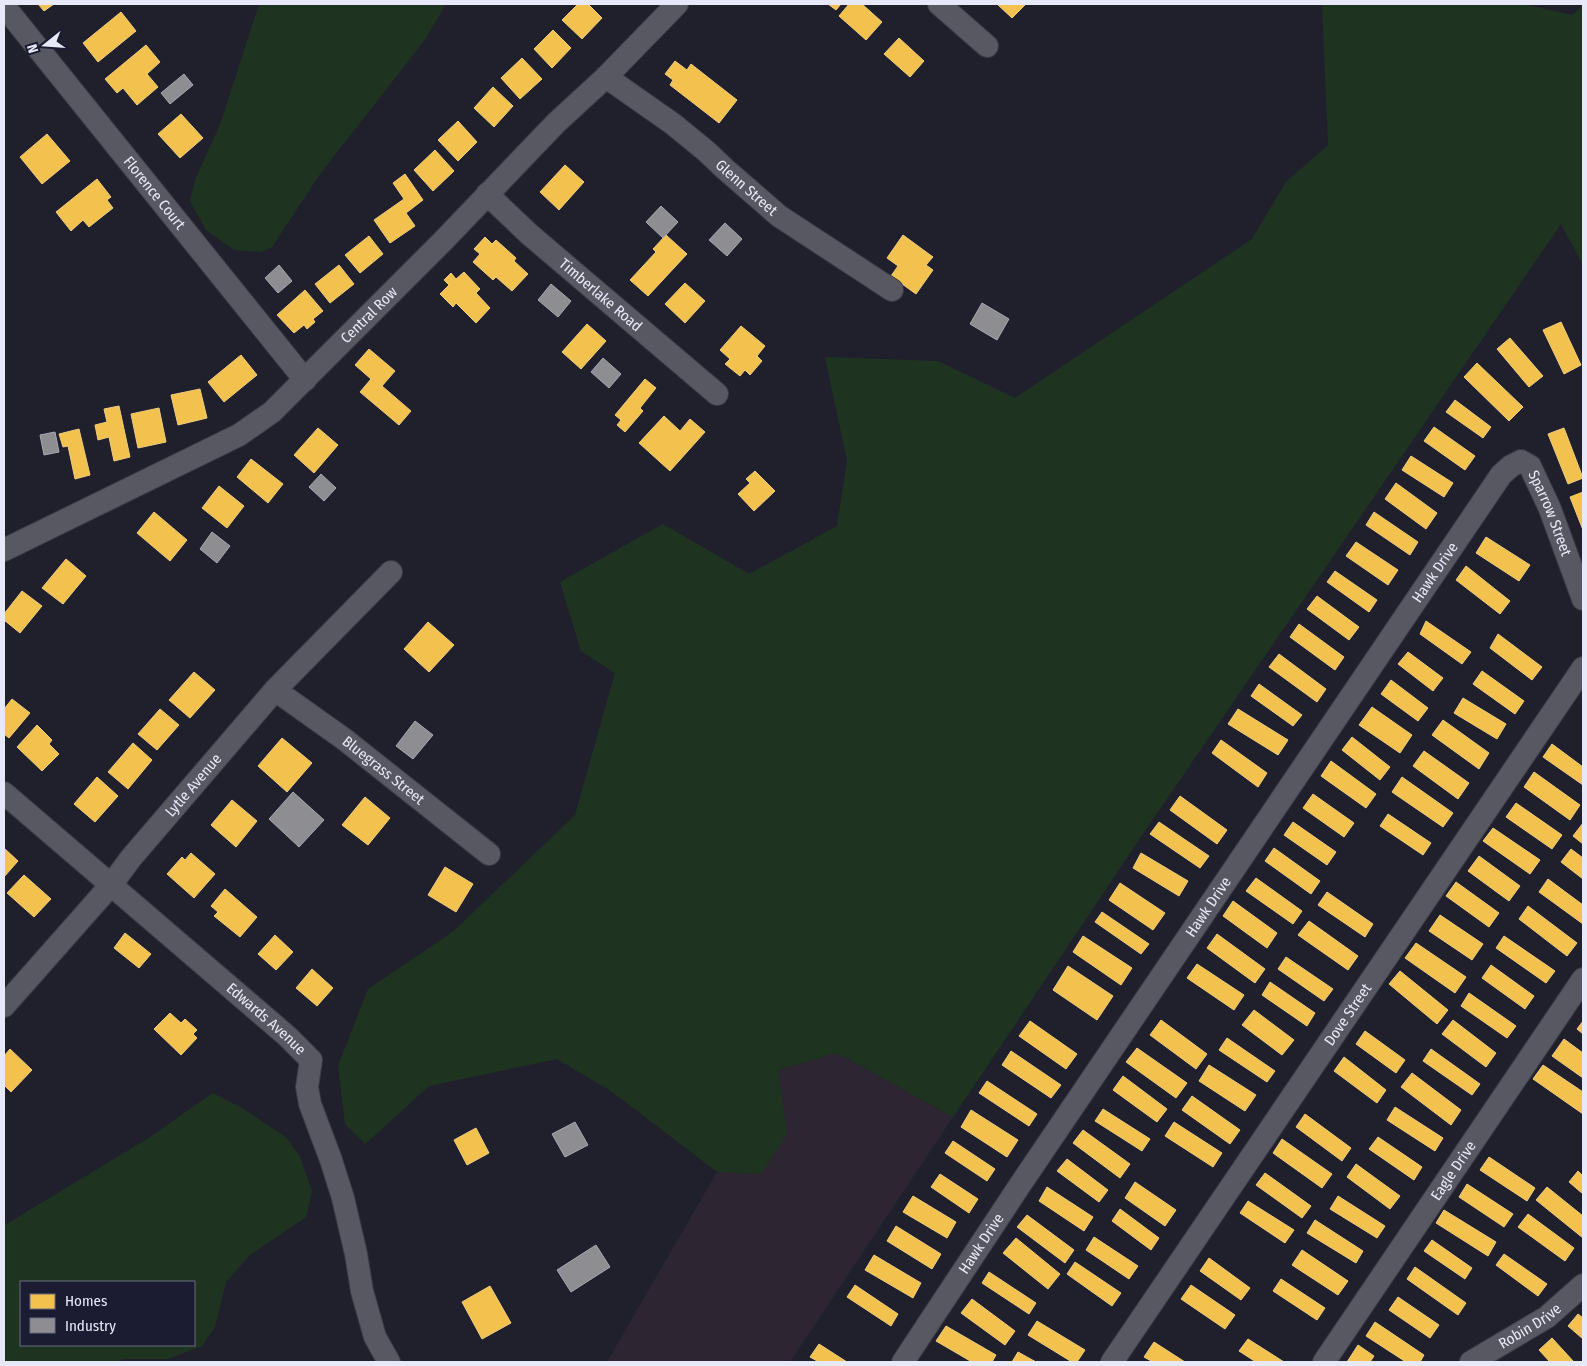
<svg xmlns="http://www.w3.org/2000/svg" width="1587" height="1366" font-family="'Fira Sans Condensed',sans-serif">
  <rect width="100%" height="100%" fill="#20202c"/>
  <path fill="#2e2533" d="M837,1053L953,1117L790,1362H607L717,1172L761,1174L778,1070Z"/>
  <path fill="#1e3421" fill-rule="evenodd" d="M259,4H446L424,41L320,174L272,247L261,252L234,250L206,230L190,201L195,180L221,122Z
    M1322,4H1523L1572,15L1583,6V265L1561,224L1149,825L953,1117L837,1053L778,1070L787,1134L761,1174L717,1172L611,1091L557,1059L429,1086L365,1144L345,1124L338,1066L368,989L454,931L575,815L615,673L581,651L560,582L663,524L749,574L837,526L847,461L825,357L938,361L1015,398L1252,239L1286,182L1328,145Z
    M213,1093L242,1108L287,1138L300,1157L312,1191L306,1217L250,1255L226,1282L215,1327L202,1346L168,1359H123L118,1362H4V1228L5,1225L147,1139ZM21,1282H194V1345H21Z"/>
  <path fill="#f2c14e" stroke="#efcd81" d="M38,4H54L44,11Z
    M578,4H588L602,18L582,39L562,20Z
    M828,4H841L836,10Z
    M849,4H862L882,22L866,40L839,16Z
    M997,4H1026L1012,18Z
    M121,12L136,31L98,62L83,43Z
    M553,30L571,48L552,68L534,49Z
    M899,38L924,61L910,77L884,54Z
    M146,45L160,62L147,74L158,87L137,105L123,88L117,93L105,79Z
    M522,58L542,79L520,99L501,78Z
    M675,61L687,70L691,64L737,100L719,123L670,85L673,80L665,74Z
    M493,87L513,106L494,127L474,108Z
    M181,114L203,138L180,158L158,134Z
    M458,121L477,142L458,161L438,140Z
    M47,134L70,161L42,184L20,157Z
    M435,150L454,171L433,191L414,170Z
    M565,165L584,182L559,210L540,192Z
    M405,174L423,200L406,213L415,226L390,243L374,220L404,199L393,183Z
    M97,179L111,197L107,200L113,208L89,227L83,220L71,231L56,212Z
    M666,235L687,254L648,296L630,280L656,252L653,249Z
    M903,235L933,257L926,265L933,270L916,294L891,276L898,266L887,258Z
    M369,236L383,254L360,273L345,255Z
    M485,237L492,244L496,240L516,258L514,261L528,274L512,291L496,277L493,280L473,262L480,254L474,249Z
    M339,265L354,284L330,303L315,284Z
    M464,272L480,289L476,293L490,308L476,323L456,303L453,307L440,294L449,285L444,280L451,273L456,279Z
    M685,283L705,301L685,323L665,304Z
    M305,290L323,311L313,319L315,322L307,329L304,325L294,333L277,315Z
    M1561,322L1581,365L1564,374L1543,330Z
    M587,324L606,341L581,369L562,352Z
    M741,326L765,346L757,356L762,361L750,375L745,370L740,376L725,364L730,359L720,350Z
    M1510,338L1543,376L1529,387L1497,349Z
    M369,349L395,371L382,386L411,411L399,425L360,392L371,379L355,365Z
    M241,355L257,375L224,402L208,382Z
    M1477,363L1523,407L1509,421L1464,377Z
    M645,379L656,388L640,408L643,411L625,432L617,425L621,420L615,415Z
    M200,389L207,418L178,425L171,395Z
    M1455,400L1491,427L1483,438L1446,412Z
    M119,406L130,457L114,461L109,437L98,440L95,425L107,422L104,409Z
    M159,408L166,442L138,448L131,414Z
    M664,416L680,431L690,419L705,432L670,471L639,443Z
    M1434,427L1475,456L1465,470L1424,441Z
    M318,428L338,445L314,473L294,455Z
    M1564,428L1583,478L1568,484L1548,434Z
    M79,429L90,475L75,479L68,446L63,447L59,434Z
    M1411,456L1453,483L1444,497L1402,470Z
    M251,459L283,484L268,503L237,477Z
    M755,471L775,491L754,511L738,494L750,483L746,479Z
    M1396,483L1437,513L1426,529L1385,499Z
    M219,486L244,506L227,528L202,508Z
    M1583,492V530L1570,497Z
    M154,512L187,540L170,561L137,533Z
    M1374,512L1418,542L1410,555L1366,525Z
    M1486,537L1530,565L1519,581L1476,553Z
    M1356,542L1398,570L1388,585L1346,556Z
    M66,559L86,576L63,604L42,588Z
    M1466,566L1510,601L1500,614L1456,580Z
    M1335,571L1377,600L1369,612L1327,582Z
    M22,591L42,606L20,633L4,620V614Z
    M1317,596L1359,627L1349,640L1307,609Z
    M1426,621L1471,652L1462,664L1420,634Z
    M428,622L454,645L429,672L404,649Z
    M1299,624L1344,657L1335,670L1290,637Z
    M1498,634L1542,667L1532,680L1490,648Z
    M1408,652L1443,678L1433,691L1398,664Z
    M1279,654L1326,689L1317,702L1269,667Z
    M1482,671L1524,701L1515,714L1473,684Z
    M194,672L215,690L190,718L169,700Z
    M1391,680L1428,708L1418,721L1381,694Z
    M1259,684L1302,715L1293,726L1251,696Z
    M1463,698L1506,724L1497,739L1454,713Z
    M12,699L30,713L9,738L4,734V709Z
    M1372,707L1412,735L1400,753L1359,725Z
    M160,709L179,725L157,750L138,734Z
    M1238,709L1288,740L1278,755L1228,724Z
    M1443,720L1489,753L1479,769L1432,735Z
    M37,725L52,740L49,744L59,754L42,771L17,747Z
    M1352,737L1390,767L1380,780L1342,750Z
    M282,738L312,763L287,792L258,766Z
    M1221,740L1267,773L1258,787L1212,753Z
    M133,743L152,760L128,789L108,772Z
    M1552,744L1583,767V785L1543,757Z
    M1424,751L1469,783L1458,799L1413,766Z
    M1331,761L1376,794L1366,808L1321,776Z
    M1534,772L1580,805L1570,820L1524,787Z
    M97,777L118,796L95,822L74,804Z
    M1402,777L1453,813L1443,827L1392,792Z
    M1313,794L1354,823L1344,837L1303,808Z
    M1180,796L1227,830L1217,844L1170,810Z
    M365,797L390,818L368,845L342,825Z
    M232,800L257,821L236,847L211,825Z
    M1516,803L1562,835L1552,849L1506,817Z
    M1388,814L1431,843L1423,855L1380,826Z
    M1159,822L1209,856L1200,868L1150,834Z
    M1293,822L1336,852L1327,865L1284,835Z
    M1583,823V844L1573,836Z
    M1493,828L1540,860L1530,874L1483,841Z
    M4,848L18,861L4,877Z
    M1274,848L1320,881L1311,894L1265,861Z
    M1571,849L1583,858V879L1561,862Z
    M191,853L215,874L194,898L167,874L182,857L185,860Z
    M1141,853L1188,881L1179,896L1133,868Z
    M1479,856L1520,886L1509,901L1468,871Z
    M445,867L473,884L456,912L428,895Z
    M24,875L51,899L34,917L7,893Z
    M1256,878L1302,911L1293,924L1246,891Z
    M1548,879L1583,905V924L1539,892Z
    M1456,882L1499,913L1489,927L1446,896Z
    M1120,883L1165,913L1153,930L1109,900Z
    M225,889L257,917L240,937L214,916L218,912L211,906Z
    M1327,892L1373,924L1365,937L1318,905Z
    M1233,901L1277,933L1267,948L1223,916Z
    M1528,906L1577,943L1567,956L1519,919Z
    M1102,912L1149,944L1141,954L1095,922Z
    M1440,915L1483,944L1472,960L1429,931Z
    M1309,921L1358,956L1348,970L1298,935Z
    M125,933L151,954L139,968L114,948Z
    M1217,934L1265,969L1255,983L1207,948Z
    M275,935L293,952L276,970L258,954Z
    M1083,936L1132,968L1121,985L1073,952Z
    M1504,936L1555,971L1546,983L1496,948Z
    M1416,943L1466,977L1455,993L1405,958Z
    M1286,957L1333,989L1324,1001L1278,969Z
    M1197,964L1244,995L1234,1010L1187,978Z
    M1491,965L1534,996L1525,1009L1482,978Z
    M1068,966L1113,996L1097,1020L1053,990Z
    M312,969L333,988L317,1006L296,988Z
    M1400,971L1448,1010L1437,1024L1389,984Z
    M1270,982L1315,1013L1307,1026L1262,995Z
    M1469,993L1516,1026L1507,1038L1461,1006Z
    M1254,1010L1294,1040L1282,1055L1242,1025Z
    M170,1013L181,1023L185,1019L197,1030L193,1034L197,1038L181,1055L154,1029Z
    M1161,1020L1207,1054L1196,1069L1150,1035Z
    M1453,1020L1496,1053L1486,1067L1442,1034Z
    M1030,1021L1077,1054L1066,1069L1019,1036Z
    M1583,1021V1034L1577,1029Z
    M1365,1031L1405,1060L1396,1073L1356,1044Z
    M1227,1038L1275,1071L1267,1082L1219,1050Z
    M1564,1039L1583,1053V1078L1552,1056Z
    M1137,1048L1187,1083L1176,1098L1126,1062Z
    M10,1049L32,1070L11,1092L4,1085V1056Z
    M1431,1049L1480,1084L1472,1095L1423,1061Z
    M1011,1051L1061,1085L1051,1098L1002,1065Z
    M1344,1057L1386,1090L1377,1103L1334,1071Z
    M1209,1065L1256,1095L1245,1111L1199,1081Z
    M1543,1065L1583,1092V1114L1533,1079Z
    M1412,1073L1461,1110L1451,1125L1401,1087Z
    M1123,1076L1167,1109L1157,1122L1113,1090Z
    M987,1081L1037,1114L1029,1126L979,1093Z
    M1192,1096L1240,1130L1230,1144L1182,1110Z
    M1395,1107L1443,1138L1435,1151L1387,1120Z
    M1103,1109L1150,1139L1142,1151L1095,1121Z
    M971,1110L1018,1140L1007,1157L961,1127Z
    M1305,1114L1351,1148L1342,1161L1296,1127Z
    M1174,1122L1222,1153L1213,1167L1165,1136Z
    M476,1128L489,1153L467,1165L454,1140Z
    M1083,1130L1130,1164L1120,1178L1073,1143Z
    M1378,1137L1422,1167L1414,1180L1369,1149Z
    M1282,1139L1332,1174L1322,1188L1273,1153Z
    M953,1141L995,1169L987,1181L945,1153Z
    M1489,1157L1535,1188L1527,1201L1480,1170Z
    M1067,1159L1108,1190L1099,1202L1057,1171Z
    M1356,1164L1400,1196L1390,1209L1347,1177Z
    M1578,1171L1583,1176V1194L1569,1182Z
    M1265,1173L1311,1206L1302,1218L1256,1185Z
    M940,1174L978,1199L969,1213L931,1187Z
    M1135,1182L1176,1210L1165,1226L1125,1198Z
    M1467,1184L1513,1214L1504,1227L1459,1197Z
    M1047,1187L1093,1217L1084,1231L1039,1201Z
    M1547,1187L1583,1216V1238L1536,1200Z
    M913,1196L956,1222L947,1238L903,1212Z
    M1338,1196L1385,1226L1377,1238L1330,1209Z
    M1248,1201L1294,1230L1285,1243L1240,1213Z
    M1120,1209L1159,1238L1151,1250L1112,1221Z
    M1444,1210L1496,1242L1488,1256L1436,1223Z
    M1528,1214L1574,1248L1565,1261L1518,1227Z
    M1027,1215L1074,1250L1065,1263L1017,1227Z
    M1315,1220L1363,1251L1356,1263L1307,1233Z
    M896,1226L941,1254L932,1269L887,1241Z
    M1094,1237L1138,1266L1129,1279L1086,1250Z
    M1016,1238L1060,1274L1048,1289L1003,1253Z
    M1432,1240L1472,1268L1465,1279L1424,1251Z
    M1302,1250L1348,1281L1338,1295L1292,1265Z
    M1504,1254L1547,1284L1538,1296L1496,1265Z
    M874,1255L921,1283L913,1298L865,1270Z
    M1209,1258L1250,1288L1241,1300L1200,1271Z
    M1075,1262L1121,1293L1112,1306L1067,1274Z
    M1415,1267L1466,1303L1458,1315L1407,1279Z
    M989,1272L1036,1303L1029,1314L982,1283Z
    M1281,1279L1325,1308L1317,1320L1273,1291Z
    M855,1285L898,1314L891,1326L847,1297Z
    M1191,1285L1235,1315L1225,1329L1181,1299Z
    M490,1286L511,1323L482,1339L462,1302Z
    M1398,1297L1439,1325L1430,1338L1389,1310Z
    M972,1299L1015,1331L1005,1345L961,1313Z
    M1578,1314L1583,1318V1339L1568,1326Z
    M1037,1321L1085,1350L1077,1362H1072L1028,1335Z
    M1375,1322L1424,1355L1420,1362H1406L1366,1336Z
    M946,1326L996,1355L992,1362H972L936,1341Z
    M1552,1338L1574,1362H1550L1539,1350Z
    M1248,1339L1284,1362H1256L1239,1351Z
    M1154,1342L1185,1362H1153L1144,1357Z
    M819,1344L847,1362H819L810,1357Z
    M1358,1345L1374,1356L1370,1362H1347Z
    M1018,1352L1036,1362H1012Z"/>
  <path fill="#8d8d92" stroke="#a8a9b1" d="M184,74L193,85L170,104L161,93Z
    M661,206L678,222L663,238L646,222Z
    M725,223L742,239L727,256L709,240Z
    M279,265L292,281L278,293L265,278Z
    M551,284L571,301L558,317L538,300Z
    M982,303L1009,319L997,340L970,324Z
    M603,358L621,374L609,388L591,372Z
    M55,432L59,452L44,455L40,435Z
    M321,474L336,488L324,501L309,487Z
    M212,532L230,546L217,563L200,549Z
    M415,721L433,735L413,759L396,746Z
    M293,792L324,820L299,847L269,819Z
    M575,1122L588,1145L565,1157L552,1134Z
    M596,1245L610,1267L571,1292L557,1270Z"/>
  <g fill="none" stroke-linecap="round" stroke-linejoin="round">
    <defs>
      <g id="minor">
        <path d="M939,4L987,46"/>
        <path id="s1" d="M4,6L305,380"/>
        <path id="s2" d="M606,77L673,124L706,151L725,169L779,216L892,290"/>
        <path id="s3" d="M487,194L529,234L717,394"/>
        <path id="s4" d="M4,550L239,435L272,412L443,241L556,123L606,77L677,4"/>
        <path id="s5" d="M275,690L344,739L489,854"/>
        <path id="s6" d="M4,793L287,1036L311,1060L307,1087L310,1104L331,1160L343,1198L356,1254L362,1291L375,1337L389,1362"/>
        <path id="s7" d="M4,1006L111,885L131,858L275,690L391,572"/>
        <path id="s8" d="M903,1362L1020,1185L1501,475L1511,466L1521,461L1530,466L1550,509L1583,599"/>
        <path id="s9" d="M1112,1362L1583,668"/>
        <path id="s10" d="M1324,1362L1583,979"/>
        <path id="s11" d="M1471,1362L1547,1317L1583,1285"/>
      </g>
    </defs>
    <use href="#minor" stroke="#3b3a45" stroke-width="24"/>
    <use href="#minor" stroke="#575862" stroke-width="22"/>
  </g>
  <g text-anchor="middle" stroke-width="5" stroke-linejoin="round" paint-order="stroke">
    <g font-size="15" fill="#e8e9f8" stroke="#1b1b31">
      <text dy="5" stroke="none"><textPath href="#s2" startOffset="179">Glenn Street</textPath></text>
      <text dy="5" stroke="none"><textPath href="#s1" startOffset="240">Florence Court</textPath></text>
      <text dy="5" stroke="none"><textPath href="#s3" startOffset="152">Timberlake Road</textPath></text>
      <text dy="5" stroke="none"><textPath href="#s4" startOffset="439">Central Row</textPath></text>
      <text dy="5" stroke="none"><textPath href="#s8" startOffset="1156">Sparrow Street</textPath></text>
      <text dy="5" stroke="none"><textPath href="#s8" startOffset="952">Hawk Drive</textPath></text>
      <text dy="5" stroke="none"><textPath href="#s5" startOffset="135">Bluegrass Street</textPath></text>
      <text dy="5" stroke="none"><textPath href="#s7" startOffset="291">Lytle Avenue</textPath></text>
      <text dy="5" stroke="none"><textPath href="#s8" startOffset="548">Hawk Drive</textPath></text>
      <text dy="5" stroke="none"><textPath href="#s9" startOffset="420">Dove Street</textPath></text>
      <text dy="5" stroke="none"><textPath href="#s6" startOffset="346">Edwards Avenue</textPath></text>
      <text dy="5" stroke="none"><textPath href="#s10" startOffset="231">Eagle Drive</textPath></text>
      <text dy="5" stroke="none"><textPath href="#s8" startOffset="142">Hawk Drive</textPath></text>
      <text dy="5" stroke="none"><textPath href="#s11" startOffset="69">Robin Drive</textPath></text>
    </g>
  </g>
  <rect width="1587" height="1366" fill="none" stroke="#e8e9f8" stroke-width="10"/>
  <rect x="20" y="1281" width="175" height="65" fill="#1b1b31" stroke="#6d6d81"/>
  <rect x="30" y="1294" width="25" height="15" fill="#f2c14e" stroke="#6d6d81"/>
  <text x="65" y="1306" font-size="15" fill="#e8e9f8">Homes</text>
  <rect x="30" y="1318" width="25" height="15" fill="#8d8d92" stroke="#6d6d81"/>
  <text x="65" y="1331" font-size="15" fill="#e8e9f8">Industry</text>
  <g transform="translate(45 45) rotate(253)" stroke="#1b1b31" stroke-width="4" paint-order="stroke">
  <path d="M0-4L9 19L0 12L-9 19Z" fill="#e8e9f8"/>
  <text y="-8" font-size="14" font-weight="bold" text-anchor="middle" fill="#e8e9f8">N</text>
  </g>
</svg>
